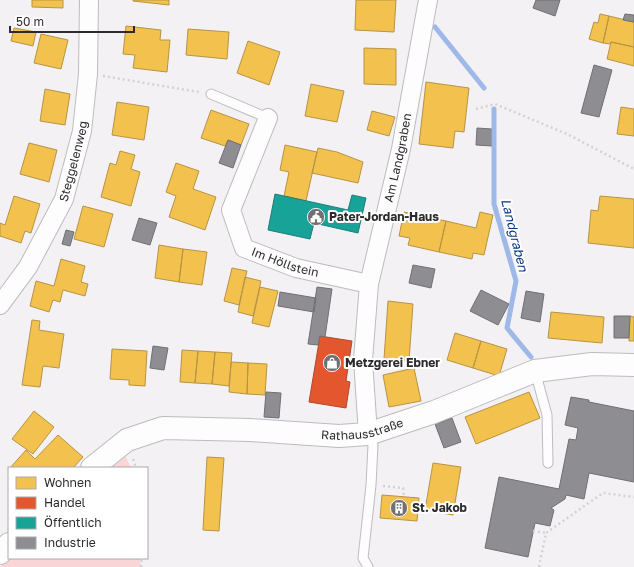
<svg xmlns="http://www.w3.org/2000/svg" width="634" height="567" font-family="'Golos Text',sans-serif">
  <rect width="100%" height="100%" fill="#f4f1f5"/>
  <path fill="#f9d5d8" d="M123,451L131,468H105Z
    M9,558H141L140,567H0Z"/>
  <path fill="#f2c14e" stroke="#b79444" d="M32,0H63V8L32,7Z
    M133,0H169V5L133,1Z
    M356,0H396L394,32L355,30Z
    M600,14L609,16L603,43L589,39L594,22L598,23Z
    M609,16L634,22V47L611,42L610,44L603,43Z
    M126,26L161,30L160,40H170L167,72L133,68L135,55L123,54Z
    M14,28L36,32L33,46L11,41Z
    M188,29L229,32L227,59L186,55Z
    M41,34L68,40L61,69L34,63Z
    M248,41L280,52L269,85L237,73Z
    M611,42L634,47V66L607,59Z
    M364,48L396,49V85L364,84Z
    M426,82L469,88L464,132L455,131L453,148L419,144Z
    M311,84L344,91L337,122L305,116Z
    M45,89L70,94L65,125L40,121Z
    M117,102L149,107L144,140L112,135Z
    M621,107L634,109V136L617,134Z
    M211,110L249,124L241,145L228,140L225,146L201,138Z
    M372,111L395,117L389,136L367,130Z
    M29,143L57,150L49,182L20,174Z
    M285,145L317,152L306,201L284,196L289,172L280,170Z
    M318,148L337,152L363,162L358,183L312,173Z
    M120,151L135,155L131,169L140,172L131,206L101,197L110,163L116,165Z
    M176,163L199,171L193,189L216,197L205,230L169,217L176,196L166,192Z
    M14,196L40,204L31,233L25,231L21,243L0,236V223L5,225Z
    M600,196L634,199V248L588,243L591,210L598,211Z
    M83,206L113,214L104,247L74,239Z
    M404,212L446,221L439,252L408,245L410,238L399,236Z
    M480,212L493,215L484,255L473,253L472,259L439,252L446,221L476,228Z
    M159,245L183,249L179,282L155,278Z
    M183,249L207,252L202,285L179,282Z
    M61,259L85,266L81,282L88,284L85,296L63,290L60,302L53,300L49,312L30,306L36,281L54,286Z
    M232,268L247,271L239,305L224,301Z
    M245,277L261,281L253,316L238,312Z
    M260,287L278,291L269,327L252,323Z
    M388,301L413,304L409,361L384,359Z
    M551,312L604,317L602,343L548,338Z
    M630,316L634,317V341H629Z
    M32,320L40,321L39,330L64,334L59,368L43,366L40,387L22,385Z
    M455,333L481,341L473,368L447,360Z
    M481,341L507,349L499,376L473,368Z
    M112,349L147,351L145,386L129,385V380L110,379Z
    M182,350L198,351L195,383L180,382Z
    M198,351L215,352L212,384L195,383Z
    M215,352L232,353L229,386L212,384Z
    M231,362L248,363L247,394L229,392Z
    M248,363L267,364L265,395L247,394Z
    M414,368L421,401L389,407L383,375Z
    M529,392L540,418L476,444L465,417Z
    M34,411L54,427L33,454L12,439Z
    M58,435L83,457L73,468H10L26,450L35,459Z
    M207,457L224,458L219,531L203,530Z
    M433,463L461,467L453,515L425,510Z
    M382,495L419,498L417,521L380,518Z"/>
  <path fill="#e4572e" stroke="#ad4a2e" d="M320,336L352,341L346,381L350,382L346,408L309,402Z"/>
  <path fill="#17a398" stroke="#1d7f78" d="M275,194L348,210L352,195L366,198L358,233L314,223L310,239L268,230Z"/>
  <path fill="#8d8d92" stroke="#706f74" d="M536,0H560L555,16L533,8Z
    M625,14L634,15V22L623,20Z
    M594,65L612,70L599,117L581,113Z
    M477,128L492,129V146L476,145Z
    M228,140L241,145L233,168L219,163Z
    M139,218L157,223L150,245L132,240Z
    M66,230L74,232L70,246L62,244Z
    M413,265L435,269L431,288L409,283Z
    M317,287L332,289L325,337L320,336L318,345L308,344Z
    M481,290L509,304L498,325L470,311Z
    M526,291L544,294L540,322L521,318Z
    M280,292L316,298L314,312L278,306Z
    M614,316H630L629,338H614Z
    M153,346L168,348L164,370L150,368Z
    M266,392L281,393L279,418L264,417Z
    M571,397L589,400V402L634,411V482L589,473L584,499L566,495L565,499L551,508L554,510L550,526L535,523L528,557L485,548L499,477L559,489L569,439L576,440L578,428L565,425Z
    M452,418L461,442L444,448L435,424Z"/>
  <g fill="none" stroke-linecap="round" stroke-linejoin="round">
    <path stroke="#9eb8e7" stroke-width="5" d="M435,27L484,88
      M494,109V204L516,281L507,328L531,357"/>
    <defs>
      <path id="lane" d="M211,94L268,118
        M535,371L547,415L548,463
        M368,567L363,558L371,485L373,445L368,434"/>
      <g id="street">
        <path id="s1" d="M268,118L231,210L244,248L296,268L369,284"/>
        <path id="s2" d="M0,305L28,267L64,199L82,131L88,74L89,0"/>
        <path id="s3" d="M368,434L363,360L369,284L401,149L428,0"/>
      </g>
      <g id="secondary">
        <path id="s4" d="M92,468L127,440L163,428L250,430L339,436L368,434L434,412L535,371L592,364L634,365"/>
        <path d="M0,553L9,544"/>
      </g>
    </defs>
    <use href="#lane" stroke="#bebbbe" stroke-width="11"/>
    <use href="#street" stroke="#bebbbe" stroke-width="20"/>
    <use href="#secondary" stroke="#bebbbe" stroke-width="24"/>
    <path stroke="#d3d2d3" stroke-width="2.5" stroke-dasharray="2 3" stroke-linecap="butt" d="M103,76L199,92
      M476,109L495,104L567,134L634,169
      M133,459L136,468
      M383,486L403,488L404,497
      M533,531L546,533
      M141,567L142,558
      M539,567L546,533L603,493L634,497"/>
    <use href="#lane" stroke="#fdfdfe" stroke-width="9"/>
    <use href="#street" stroke="#fdfdfe" stroke-width="18"/>
    <use href="#secondary" stroke="#fdfdfe" stroke-width="22"/>
  </g>
  <defs>
    <symbol id="civic-disc" viewBox="-11 -11 22 22"><circle r="9.5" fill="#727073" stroke="#fff"/><path d="M-.6-6.5H3V-4.5H.6V-3L4-1V1h2V6H-6V1h2V-1L-.6-3ZM-1.2 2.5V6h2.4V2.5Z" fill="#fff"/></symbol>
    <symbol id="shop-disc" viewBox="-11 -11 22 22"><circle r="9.5" fill="#727073" stroke="#fff"/><path d="M-5-2.5h2.3a2.7 3.5 0 0 1 5.4 0H5L5.5 6h-11ZM-1.5-2.5h3a1.5 2.3 0 0 0-3 0Z" fill="#fff"/></symbol>
    <symbol id="building-disc" viewBox="-11 -11 22 22"><circle r="9.5" fill="#727073" stroke="#fff"/><path d="M-4-6H4V6H1V3H-1V6H-4ZM-2.5-4.3h1.7v1.8h-1.7ZM.8-4.3h1.7v1.8H.8ZM-2.5-1h1.7V.8h-1.7ZM.8-1h1.7V.8H.8Z" fill="#fff"/></symbol>
  </defs>
  <g fill-rule="evenodd">
    <use href="#civic-disc" x="306" y="207" width="20" height="20"/>
    <use href="#shop-disc" x="322" y="353" width="20" height="20"/>
    <use href="#building-disc" x="389" y="498" width="20" height="20"/>
  </g>
  <g text-anchor="middle" stroke-width="4" stroke-linejoin="round" paint-order="stroke">
    <g font-size="12" fill="#2c2a2d" stroke="#fff">
      <text dy="4" stroke="none"><textPath href="#s3" startOffset="280">Am Landgraben</textPath></text>
      <text dy="4" stroke="none"><textPath href="#s2" startOffset="163">Steggelenweg</textPath></text>
      <text dy="4" stroke="none"><textPath href="#s1" startOffset="183">Im Höllstein</textPath></text>
      <text dy="4" stroke="none"><textPath href="#s4" startOffset="283">Rathausstraße</textPath></text>
    </g>
    <g font-size="12" font-weight="bold" fill="#2c2a2d" stroke="#fff" text-anchor="start">
      <text x="329" y="221">Pater-Jordan-Haus</text>
      <text x="345" y="367">Metzgerei Ebner</text>
      <text x="412" y="512">St. Jakob</text>
    </g>
    <g font-size="13" font-style="italic" fill="#07347f" stroke="#fff">
      <text transform="translate(515 235) rotate(76)" y="5">Landgraben</text>
    </g>
  </g>
  <rect x="8" y="467" width="140" height="92" fill="#ffffff" stroke="#abaaab"/>
  <rect x="16" y="477" width="20" height="12" fill="#f2c14e" stroke="#abaaab"/>
  <text x="44" y="487" font-size="12" fill="#2c2a2d">Wohnen</text>
  <rect x="16" y="497" width="20" height="12" fill="#e4572e" stroke="#abaaab"/>
  <text x="44" y="507" font-size="12" fill="#2c2a2d">Handel</text>
  <rect x="16" y="517" width="20" height="12" fill="#17a398" stroke="#abaaab"/>
  <text x="44" y="527" font-size="12" fill="#2c2a2d">Öffentlich</text>
  <rect x="16" y="537" width="20" height="12" fill="#8d8d92" stroke="#abaaab"/>
  <text x="44" y="547" font-size="12" fill="#2c2a2d">Industrie</text>
  <path d="M10 26v6h124v-6" fill="none" stroke="#2c2a2d" stroke-width="2"/>
  <text x="16" y="26" font-size="12" fill="#2c2a2d" stroke="#ffffff" stroke-width="3" paint-order="stroke">50 m</text>
</svg>
